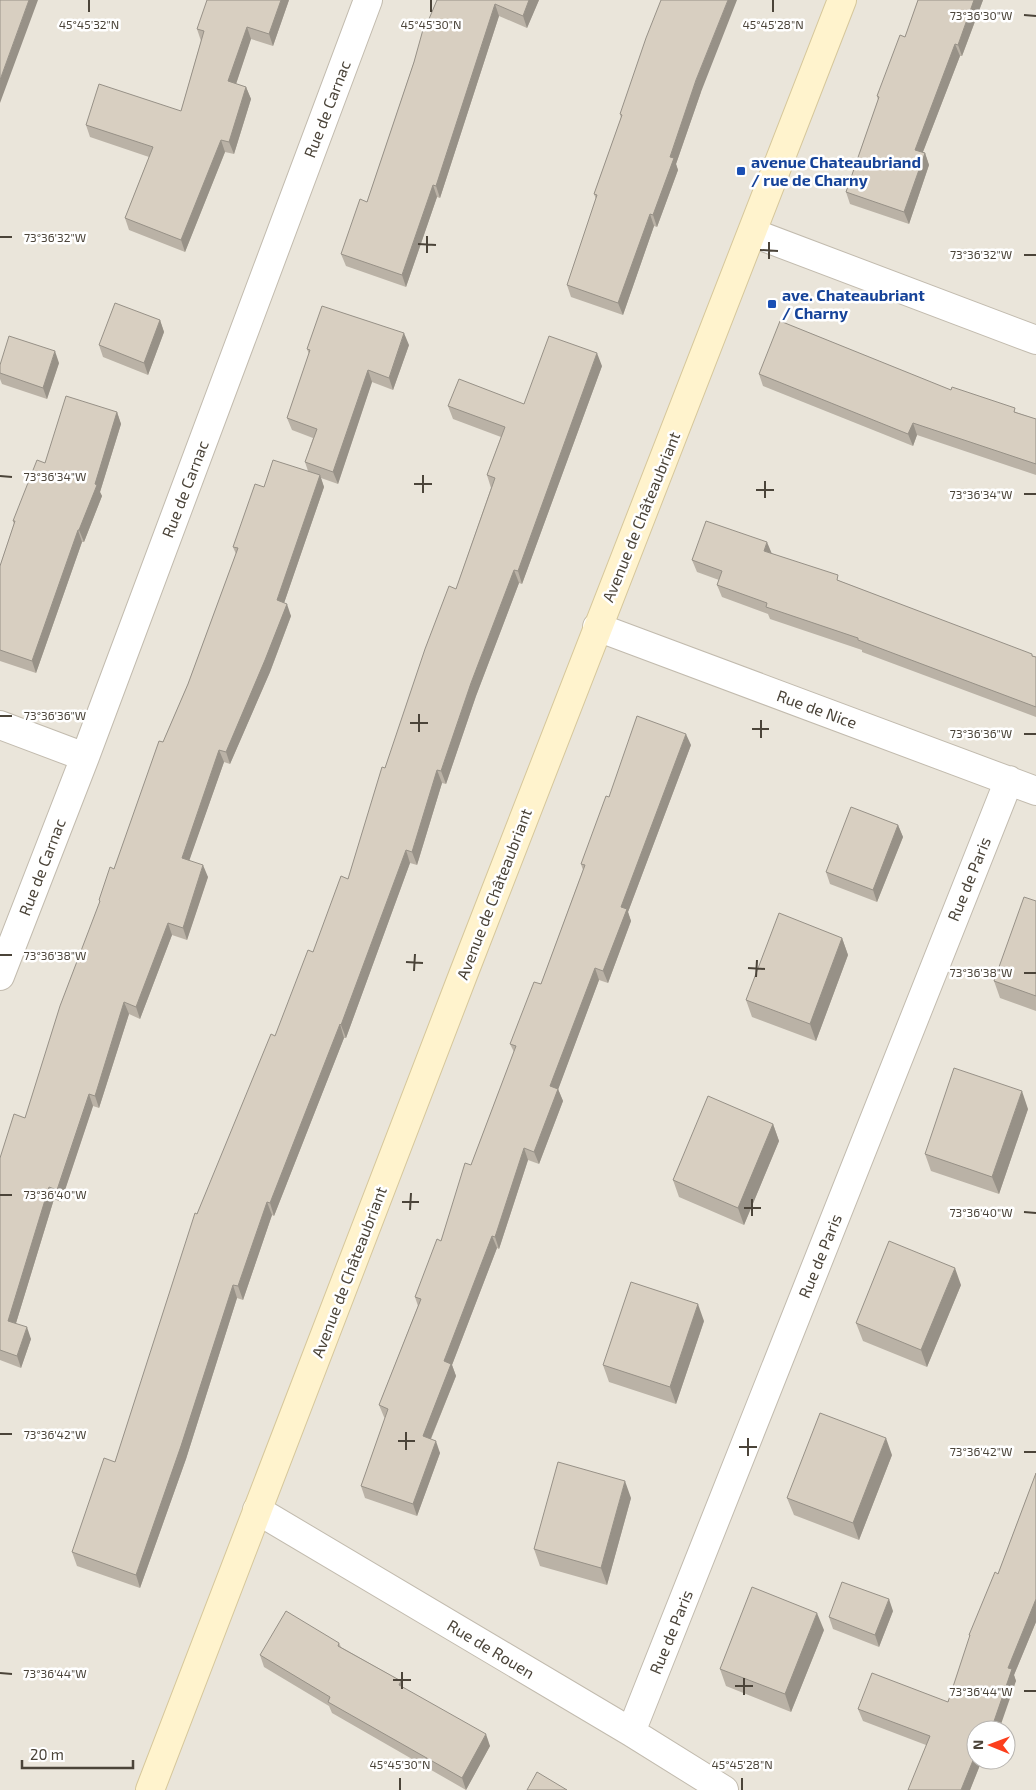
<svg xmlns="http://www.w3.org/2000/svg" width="1036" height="1790" font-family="'Exo 2',sans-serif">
  <rect width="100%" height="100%" fill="#f6f3ec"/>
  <path fill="#eae5da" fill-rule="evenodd" d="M0,0H1036V1790H0ZM976,1730H1006V1760H976Z"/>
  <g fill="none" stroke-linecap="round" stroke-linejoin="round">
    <defs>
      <path id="street" d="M753,233L1036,340
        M597,627L1036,791
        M0,725L85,757
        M0,976L85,757L368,0
        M257,1510L631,1732L724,1790
        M631,1732L1009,780"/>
      <path id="secondary" d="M150,1790L463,975L842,0"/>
    </defs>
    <use href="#street" stroke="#c2bbae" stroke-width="30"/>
    <use href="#secondary" stroke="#d6c79b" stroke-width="30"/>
    <use href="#street" stroke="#fff" stroke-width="28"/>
    <use href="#secondary" stroke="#fff3cd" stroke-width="28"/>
  </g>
  <path fill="#bab2a6" d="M289,0L273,46L251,39L236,84L246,87L251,99L234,154L225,152L185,252L129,230L125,218L149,157L90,137L86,125L181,111L201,41L197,29Z
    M437,0H539L527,28L499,16L440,198L437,197L406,287L346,266L341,254L367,202L426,26Z
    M918,0H983L962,56H960L923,152L925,153L929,165L909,224L850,204L846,192L878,100L877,96L905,37Z
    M701,92L676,164L678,170L657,227L654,226L623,315L571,297L567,285L596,199L594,194L621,118L620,114Z
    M160,320L164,332L148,375L103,357L99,345Z
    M409,345L393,390L372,382L338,484L321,478L324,487L284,603L291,616L270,672L230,764L224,762L189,860L208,877L187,940L172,935L140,1019L129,1014L99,1108L93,1106L61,1202L54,1199L16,1323L31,1339L21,1368L0,1360V1158L25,1118L100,903L99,900L114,869L163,742L188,684L236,554L233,547L264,487L308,471L305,462L313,438L292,430L287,418L309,354L307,349Z
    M59,363L47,399L2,384L0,379V365Z
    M602,366L522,584L519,583L476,696L446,784L442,783L417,865L410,863L346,1038H344L274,1216L272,1215L243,1300L237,1298L186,1459L140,1588L77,1566L72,1552L115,1462L197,1214L313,952L348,879L385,768L456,589L491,488L487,475L501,437L453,419L448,406L524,404Z
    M759,374L951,390L1036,419V475L917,435L913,446L763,386Z
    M117,412L121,424L100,492L102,496L84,542H82L36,673L0,661V566L14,524L13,521L45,463Z
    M771,553L840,581L1036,657V717L862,652V650L770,619L768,614L722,597L717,585L719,580L697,572L692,560Z
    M691,745L628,912L631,921L608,983L599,980L558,1089L563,1101L539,1164L528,1160L499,1249L497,1248L452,1365L456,1376L431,1439L440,1453L417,1516L365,1498L361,1486L385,1418L384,1417L379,1405L418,1306L415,1297L441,1241L471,1165L514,1052L510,1044L541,984L583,870L581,864L609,797Z
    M898,825L903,837L877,902L830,884L826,872Z
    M1036,901V1011L1000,998L994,981Z
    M842,938L848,955L816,1041L752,1017L746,1000Z
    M1028,1109L999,1194L931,1171L925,1154Z
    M773,1124L779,1141L744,1225L679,1197L673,1180Z
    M961,1285L927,1367L863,1341L856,1323Z
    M704,1321L676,1404L609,1382L603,1365Z
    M892,1455L859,1540L794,1515L787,1498Z
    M1036,1473V1622L1014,1675L1016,1681L976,1730V1760H982L970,1790L926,1745L863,1721L858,1709L948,1702L970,1637L969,1635L998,1574Z
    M631,1498L607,1585L540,1566L534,1549Z
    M893,1611L879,1647L833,1629L829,1617Z
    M824,1630L791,1712L726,1686L720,1669Z
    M339,1643L341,1647L401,1681L403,1688L490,1746L466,1790L332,1713L329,1706L264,1667L260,1655Z"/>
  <path fill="#979187" d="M29,0H38L0,103V80Z
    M281,0H289L273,46L269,34Z
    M529,0H539L527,28L523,16Z
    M728,0H737L701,92L676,164L678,170L657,227L653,215L670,157L696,80Z
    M974,0H983L962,56L958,45Z
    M495,4L499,16L440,198L436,186Z
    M247,27L251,39L233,93L228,81Z
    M955,44L960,56L919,162L915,150Z
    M246,87L251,99L234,154L229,142Z
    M221,140L225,152L185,252L181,240Z
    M925,153L929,165L909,224L904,212Z
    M433,185L437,197L406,287L402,275Z
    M650,214L654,226L623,315L618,303Z
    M160,320L164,332L148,375L144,363Z
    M404,333L409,345L393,390L389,378Z
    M55,351L59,363L47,399L43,388Z
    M597,353L602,366L522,584L518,571Z
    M368,370L372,382L338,484L333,472Z
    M117,412L121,424L100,492L102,496L84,542L79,530Z
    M913,423L917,435L913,446L908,434Z
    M320,475L324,487L281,612L277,600Z
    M78,530L82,542L36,673L32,661Z
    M767,542L772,554L764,551Z
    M514,570L519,583L476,696L446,784L441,771L471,683Z
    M287,604L291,616L270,672L230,764L226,752Z
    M686,734L691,745L628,912L631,921L608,983L603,971L621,907Z
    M219,750L224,762L186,870L182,858Z
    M437,770L442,783L417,865L412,852Z
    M898,825L903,837L877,902L873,890Z
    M406,850L410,863L346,1038L341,1025Z
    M203,865L208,877L187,940L183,928Z
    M168,923L172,935L140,1019L136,1007Z
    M842,938L848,955L816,1041L810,1024Z
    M595,968L599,980L555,1098L550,1086Z
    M124,1002L129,1014L99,1108L95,1096Z
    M340,1024L344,1038L274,1216L270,1203Z
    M558,1089L563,1101L539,1164L534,1152Z
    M1022,1091L1028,1109L999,1194L992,1177Z
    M89,1094L93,1106L61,1202L57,1190Z
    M773,1124L779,1141L744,1225L738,1208Z
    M524,1148L528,1160L499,1249L495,1237Z
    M49,1187L54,1199L13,1333L8,1321Z
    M267,1202L272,1215L243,1300L238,1286Z
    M492,1236L497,1248L452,1365L456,1376L427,1448L423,1436L444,1361Z
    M955,1268L961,1285L927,1367L921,1350Z
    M233,1285L237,1298L186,1459L140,1588L136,1575Z
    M698,1304L704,1321L676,1404L670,1387Z
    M27,1327L31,1339L21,1368L17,1356Z
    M886,1438L892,1455L859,1540L853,1523Z
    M436,1441L440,1453L417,1516L413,1504Z
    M625,1481L631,1498L607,1585L601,1568Z
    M889,1599L893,1611L879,1647L875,1635Z
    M1036,1599V1622L1014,1675L1016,1681L999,1730H991L1008,1668Z
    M817,1613L824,1630L791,1712L785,1694Z
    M401,1681L405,1693L399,1685Z
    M486,1734L490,1746L466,1790L462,1778Z
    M976,1753V1760H982L970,1790H961Z"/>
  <path fill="#d8cfc1" stroke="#979187" d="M0,0H29L0,80Z
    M207,0H281L269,34L247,27L228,81L246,87L229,142L221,140L181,240L125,218L153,147L86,125L99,84L181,111L204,31L197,29Z
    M437,0H529L523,16L495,4L436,186L433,185L402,275L341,254L360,199L367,202L414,62L424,26H426Z
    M661,0H728L696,80L670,157L674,158L653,215L650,214L618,303L567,285L597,195L594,194L622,115L620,114L646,38Z
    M918,0H974L958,45L955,44L915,150L925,153L904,212L846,192L879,97L877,96L900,35L905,37Z
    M115,303L160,320L144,363L99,345Z
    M322,306L404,333L389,378L368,370L333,472L305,462L317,429L287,418L310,350L307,349Z
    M780,321L951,390L952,387L1015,408L1014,412L1036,419V464L913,423L908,434L759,374Z
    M9,336L55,351L43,388L0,373V365Z
    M549,336L597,353L518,571L514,570L471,683L441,771L437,770L412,852L406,850L341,1025L340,1024L270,1203L267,1202L238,1286L233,1285L181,1446L136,1575L72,1552L104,1458L115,1462L195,1213L197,1214L271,1034L275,1036L308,950L313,952L341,876L348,879L382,767L385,768L425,649L449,586L456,589L495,478L487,475L505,427L448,406L459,379L524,404Z
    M66,396L117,412L95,484L97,485L79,530H78L32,661L0,650V566L15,521H13L37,460L45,463Z
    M273,460L320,475L277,600L287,604L265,660L226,752L219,750L182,858L203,865L183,928L168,923L136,1007L124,1002L95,1096L89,1094L57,1190L49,1187L8,1321L27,1327L17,1356L0,1350V1158L14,1114L25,1118L60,1006L100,901L99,900L110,867L114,869L159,741L163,742L188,684L238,548L233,547L255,484L264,487Z
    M706,521L767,542L764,551L838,575L837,580L1032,654V656L1036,657V707L858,640V638L766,607L767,603L717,585L722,571L692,560Z
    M637,716L686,734L621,907L627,909L603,971L595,968L550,1086L558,1089L534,1152L524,1148L495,1237L492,1236L444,1361L451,1364L423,1436L436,1441L413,1504L361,1486L388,1409L379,1405L421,1299L415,1297L437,1239L441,1241L465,1163L471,1165L516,1046L510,1044L534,982L541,984L585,865L581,864L606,796L609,797Z
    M851,807L898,825L873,890L826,872Z
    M1024,897L1036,901V996L994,981Z
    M779,913L842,938L810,1024L746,1000Z
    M954,1068L1022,1091L992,1177L925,1154Z
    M708,1096L773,1124L738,1208L673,1180Z
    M889,1241L955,1268L921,1350L856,1323Z
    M631,1282L698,1304L670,1387L603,1365Z
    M820,1413L886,1438L853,1523L787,1498Z
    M558,1462L625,1481L601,1568L534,1549Z
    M1036,1473V1599L1008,1668L1012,1669L991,1730H976V1753L961,1790H908L930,1736L858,1709L872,1673L948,1702L970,1635H969L995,1572L998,1574Z
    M842,1582L889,1599L875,1635L829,1617Z
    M752,1587L817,1613L785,1694L720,1669Z
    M286,1611L339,1643L338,1646L401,1681L399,1685L486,1734L462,1778L328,1702L330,1697L260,1655Z
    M537,1772L567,1790H527Z"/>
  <path fill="none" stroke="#4b4439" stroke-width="2" d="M89,12V0M431,12V0M773,12V0M1024,15L1036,16M0,237H12M418,244L436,245M760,250L778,251M427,253V236M1024,255H1036M769,259V242M0,476L12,477M414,484H432M756,490H774M423,493V475M1024,494H1036M765,498V481M0,716H12M410,723H428M752,729H769M419,732V714M1024,734H1036M761,738V720M0,955H12M406,962L423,963M748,968L765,969M414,971L415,954M1024,973H1036M756,977L757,960M0,1195H12M402,1202H419M744,1208H761M410,1210L411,1193M1024,1212L1036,1213M752,1216V1199M0,1434H12M398,1441H415M739,1447H757M406,1450V1432M1024,1452H1036M748,1456V1438M0,1673L12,1674M393,1680H411M735,1686H753M402,1689V1672M1024,1691H1036M744,1695V1678M400,1790V1778M742,1790V1778"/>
  <g fill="#1a4fb4" stroke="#fff" stroke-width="2">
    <rect x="736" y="166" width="10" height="10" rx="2.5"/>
    <rect x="767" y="299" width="10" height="10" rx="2.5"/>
  </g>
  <g text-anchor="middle" stroke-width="5" stroke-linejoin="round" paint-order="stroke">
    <g font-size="16" fill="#4b4439" stroke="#fff">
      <text transform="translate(327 109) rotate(-69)" y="6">Rue de Carnac</text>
      <text transform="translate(185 489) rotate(-69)" y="6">Rue de Carnac</text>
      <text transform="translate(641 517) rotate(-68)" y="6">Avenue de Châteaubriant</text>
      <text transform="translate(817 709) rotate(20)" y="6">Rue de Nice</text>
      <text transform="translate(42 867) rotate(-69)" y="6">Rue de Carnac</text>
      <text transform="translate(969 879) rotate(-68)" y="6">Rue de Paris</text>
      <text transform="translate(494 894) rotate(-69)" y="6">Avenue de Châteaubriant</text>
      <text transform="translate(820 1256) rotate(-68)" y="6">Rue de Paris</text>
      <text transform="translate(349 1272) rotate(-69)" y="6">Avenue de Châteaubriant</text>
      <text transform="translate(671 1632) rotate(-68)" y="6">Rue de Paris</text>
      <text transform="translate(491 1649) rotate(31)" y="6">Rue de Rouen</text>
    </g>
    <g font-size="16" font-weight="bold" fill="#164399" stroke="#fff" text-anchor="start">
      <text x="751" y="168">avenue Chateaubriand<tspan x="751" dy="18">/ rue de Charny</tspan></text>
      <text x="782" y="301">ave. Chateaubriant<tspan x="782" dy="18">/ Charny</tspan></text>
    </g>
  </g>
  <g font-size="12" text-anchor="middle" fill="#4b4439" stroke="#fff" stroke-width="5" stroke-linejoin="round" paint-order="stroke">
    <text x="981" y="20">73°36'30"W</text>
    <text x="89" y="29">45°45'32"N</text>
    <text x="431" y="29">45°45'30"N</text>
    <text x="773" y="29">45°45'28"N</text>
    <text x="55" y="242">73°36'32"W</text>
    <text x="981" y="259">73°36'32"W</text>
    <text x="55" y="481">73°36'34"W</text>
    <text x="981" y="499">73°36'34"W</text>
    <text x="55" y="720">73°36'36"W</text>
    <text x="981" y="738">73°36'36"W</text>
    <text x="55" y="960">73°36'38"W</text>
    <text x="981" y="977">73°36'38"W</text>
    <text x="55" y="1199">73°36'40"W</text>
    <text x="981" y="1217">73°36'40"W</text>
    <text x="55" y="1439">73°36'42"W</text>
    <text x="981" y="1456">73°36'42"W</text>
    <text x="55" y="1678">73°36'44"W</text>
    <text x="981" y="1696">73°36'44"W</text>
    <text x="400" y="1769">45°45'30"N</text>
    <text x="742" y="1769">45°45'28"N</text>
  </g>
  <g transform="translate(991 1745) rotate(271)"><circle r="24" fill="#ffffff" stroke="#b7b4b0"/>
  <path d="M0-4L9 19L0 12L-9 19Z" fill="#fc3f1d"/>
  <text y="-8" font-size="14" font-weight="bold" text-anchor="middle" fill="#4b4439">N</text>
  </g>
  <path d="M22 1760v8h111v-8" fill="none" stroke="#4b4439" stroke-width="2.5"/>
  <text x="30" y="1760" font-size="15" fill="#4b4439" stroke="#ffffff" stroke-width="4" paint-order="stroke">20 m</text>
</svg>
